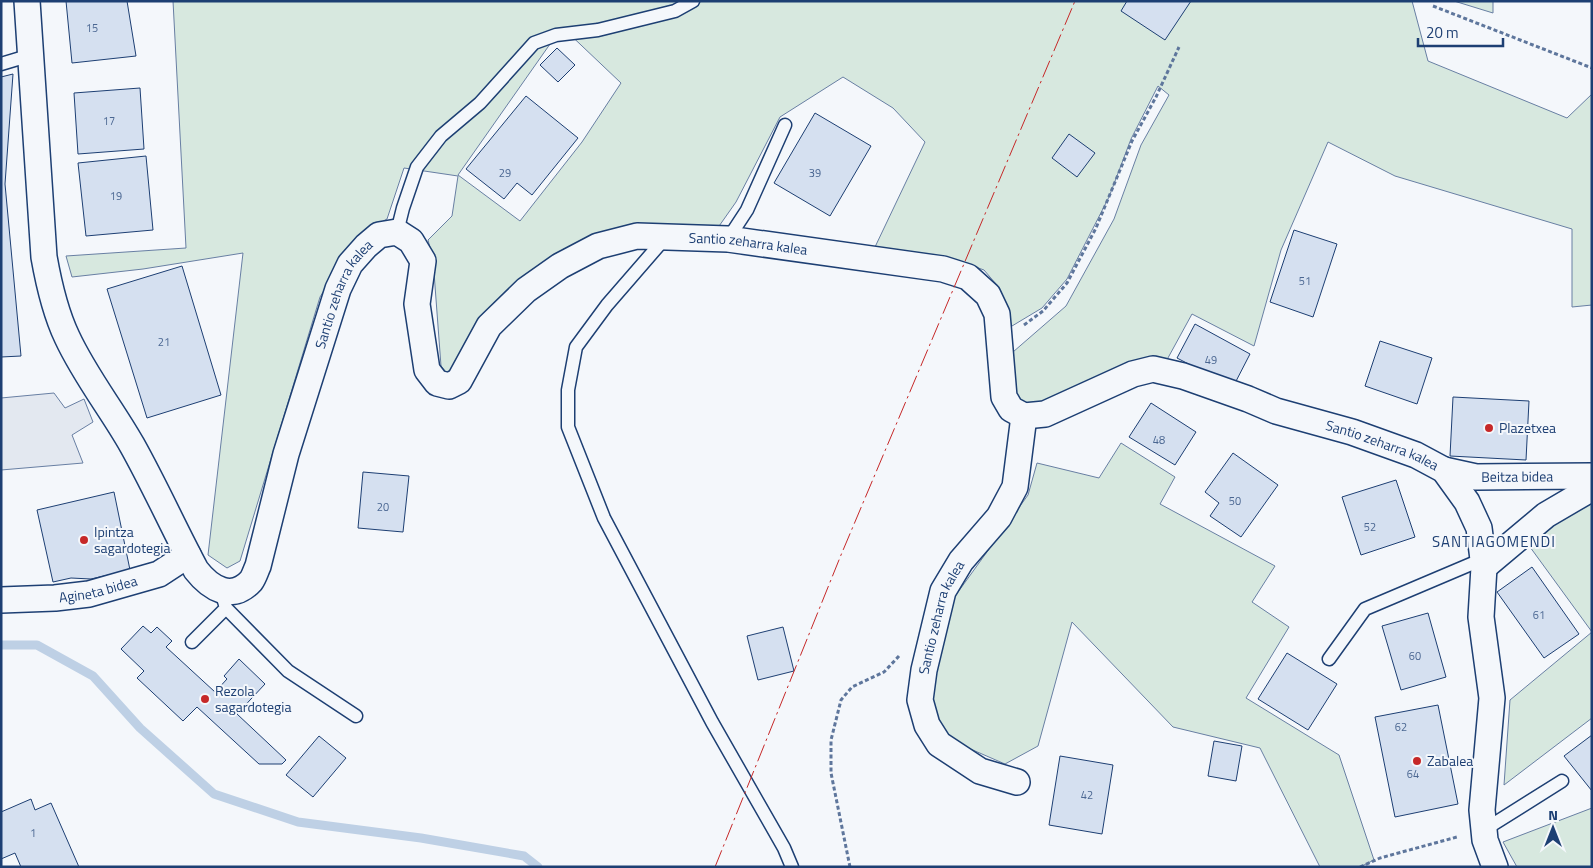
<svg xmlns="http://www.w3.org/2000/svg" width="1593" height="868" font-family="'Titillium Web',sans-serif">
  <rect width="100%" height="100%" fill="#f4f7fb"/>
  <path fill="#d7e8df" stroke="#687fa3" fill-rule="evenodd" d="M173,1H1412L1428,61L1567,118L1592,94V305L1572,307V229L1395,176L1328,142L1281,250L1254,346L1192,314L1163,367L1040,410L1019,400L1013,388V352L1066,306L1114,219L1141,145L1169,95L1158,86L1131,139L1109,197L1067,279L1042,308L1012,326L996,284L984,270L959,261L875,247L925,142L893,108L843,77L780,117L736,202L717,229L584,240L515,283L454,369L446,372L441,366L433,259L428,240L452,216L458,176L404,168L387,219L367,230L346,255L320,297L240,561L227,568L208,555L243,253L143,269L72,277L66,256L186,248ZM562,27L621,83L582,142L520,221L458,175Z
    M1454,1H1493V13Z
    M1121,443L1175,477L1160,504L1275,566L1252,602L1289,627L1246,698L1339,755L1374,860L1360,867H1320L1260,748L1173,727L1072,622L1038,746L1005,764L959,744L942,729L932,708L933,676L953,599L1028,495L1037,463L1099,478Z
    M1592,502V632L1530,547L1556,523Z
    M1592,632V718L1504,785L1510,700Z
    M1592,808V867H1517L1503,842Z"/>
  <path fill="#e3e8f0" stroke="#687fa3" d="M54,393L65,408L84,399L93,422L72,435L83,463L1,470V398Z"/>
  <g fill="none" stroke-linecap="round" stroke-linejoin="round">
    <path stroke="#bed0e5" stroke-width="9" d="M1,645H37L93,676L140,728L214,794L298,822L421,838L524,856L538,867"/>
  </g>
  <path fill="#d5e0f0" stroke="#1d3f73" d="M66,1H127L136,56L72,63Z
    M1127,1H1191L1165,40L1121,11Z
    M557,48L575,65L558,82L540,65Z
    M13,74L5,184L21,356L1,357V77Z
    M140,88L144,149L78,154L74,93Z
    M526,96L578,138L532,195L517,183L504,199L466,169Z
    M815,113L871,146L830,216L774,183Z
    M1069,134L1095,153L1077,177L1052,158Z
    M146,156L153,230L86,236L78,163Z
    M1294,230L1337,244L1313,317L1270,302Z
    M182,266L221,395L147,418L107,289Z
    M1195,324L1250,354L1233,387L1177,358Z
    M1380,341L1432,358L1417,404L1365,386Z
    M1453,397L1529,401L1526,460L1450,456Z
    M1151,403L1196,432L1175,465L1129,437Z
    M1233,453L1278,485L1241,537L1210,516L1219,503L1205,492Z
    M363,472L409,476L403,532L358,528Z
    M1396,480L1415,537L1361,555L1342,497Z
    M114,492L130,570L91,579L71,578L53,582L37,510Z
    M1532,567L1579,634L1544,658L1497,592Z
    M1428,613L1446,677L1401,690L1382,626Z
    M143,626L151,633L157,627L172,641L166,647L215,692L227,679L224,676L239,659L265,684L237,714L286,760L282,764H259L197,707L183,721L137,678L144,671L121,649Z
    M783,627L794,671L758,680L747,636Z
    M1287,653L1337,684L1308,730L1258,699Z
    M1438,705L1458,804L1395,817L1375,717Z
    M1592,735V791L1564,756Z
    M319,736L346,758L313,797L286,775Z
    M1214,741L1242,746L1236,781L1208,776Z
    M1060,756L1113,765L1102,834L1049,825Z
    M31,799L35,810L51,803L79,867H21L15,853L1,859V812Z"/>
  <g fill="none" stroke-linecap="round" stroke-linejoin="round">
    <defs>
      <path id="lane" d="M1,64L31,55
        M397,232L403,208L417,167L441,136L480,103L534,43L556,35L598,30L675,11L693,1
        M666,237L607,305L576,347L568,390V427L604,518L712,722L784,848L792,867
        M728,239L747,210L785,125
        M221,591L226,608L288,671L356,716
        M192,642L226,608
        M1329,659L1365,609L1483,559
        M1484,830L1562,781"/>
      <g id="street">
        <path id="s1" d="M27,1L44,257C49,285 55,312 67,337C85,376 111,408 132,445C155,486 174,529 196,570C210,588 232,602 251,581C254,577 256,570 258,566L286,454L338,289L350,264L366,246L379,235L397,232L411,241L423,261L417,304L427,370L437,383L449,386L459,381L489,326L526,290L560,266L598,246L637,236L728,239L943,269L968,277L988,295L997,314L1004,397L1011,409L1024,416L1045,414L1133,374L1153,369L1183,376L1248,399L1276,411L1352,432L1416,455L1444,470L1467,502L1479,528L1484,567L1481,617L1492,698L1482,810L1485,840L1495,867"/>
        <path id="s2" d="M1444,470L1476,477L1592,476"/>
        <path d="M1484,567L1546,515L1592,488"/>
        <path id="s3" d="M1,600L55,598L89,594L159,574L188,555"/>
        <path id="s4" d="M1017,782L980,771L939,744L927,725L920,700L924,670L943,591L961,561L999,517L1015,487L1024,416"/>
      </g>
    </defs>
    <use href="#lane" stroke="#1d3f73" stroke-width="15"/>
    <use href="#street" stroke="#1d3f73" stroke-width="28"/>
    <path stroke="#5e769c" stroke-width="3" stroke-dasharray="4 2.5" stroke-linecap="butt" d="M1433,6L1592,68
      M1024,325L1043,311L1067,283L1096,228L1132,141L1156,97L1179,47
      M850,867L831,773V740L841,700L852,687L884,672L899,656
      M1360,867L1380,858L1457,837"/>
    <use href="#lane" stroke="#f4f7fb" stroke-width="12"/>
    <use href="#street" stroke="#f4f7fb" stroke-width="25"/>
    <path stroke="#c62828" stroke-width="1" stroke-dasharray="18 4 2.5 4" stroke-linecap="butt" d="M715,867L841,555L1075,1"/>
  </g>
  <g fill="#c62828" stroke="#f4f7fb" stroke-width="2">
    <circle cx="1489" cy="428" r="5"/>
    <circle cx="84" cy="540" r="5"/>
    <circle cx="205" cy="699" r="5"/>
    <circle cx="1417" cy="761" r="5"/>
  </g>
  <g text-anchor="middle" stroke-width="4" stroke-linejoin="round" paint-order="stroke">
    <g font-size="11" fill="#4b6792">
      <text x="92" y="32">15</text>
      <text x="109" y="125">17</text>
      <text x="505" y="177">29</text>
      <text x="815" y="177">39</text>
      <text x="116" y="200">19</text>
      <text x="1305" y="285">51</text>
      <text x="164" y="346">21</text>
      <text x="1211" y="364">49</text>
      <text x="1159" y="444">48</text>
      <text x="1235" y="505">50</text>
      <text x="383" y="511">20</text>
      <text x="1370" y="531">52</text>
      <text x="1539" y="619">61</text>
      <text x="1415" y="660">60</text>
      <text x="1401" y="731">62</text>
      <text x="1413" y="778">64</text>
      <text x="1087" y="799">42</text>
      <text x="33" y="837">1</text>
    </g>
    <g font-size="14" fill="#1d3f73" stroke="#f4f7fb">
      <text dy="5" stroke="none"><textPath href="#s1" startOffset="1605">Santio zeharra kalea</textPath></text>
      <text dy="5" stroke="none"><textPath href="#s1" startOffset="975">Santio zeharra kalea</textPath></text>
      <text dy="5" stroke="none"><textPath href="#s1" startOffset="2368">Santio zeharra kalea</textPath></text>
      <text dy="5" stroke="none"><textPath href="#s2" startOffset="74">Beitza bidea</textPath></text>
      <text dy="5" stroke="none"><textPath href="#s3" startOffset="98">Agineta bidea</textPath></text>
      <text dy="5" stroke="none"><textPath href="#s4" startOffset="222">Santio zeharra kalea</textPath></text>
    </g>
    <g font-size="14" fill="#1d3f73" stroke="#f4f7fb" text-anchor="start">
      <text x="1499" y="433">Plazetxea</text>
      <text x="94" y="537">Ipintza<tspan x="94" dy="16">sagardotegia</tspan></text>
      <text x="215" y="696">Rezola<tspan x="215" dy="16">sagardotegia</tspan></text>
      <text x="1427" y="766">Zabalea</text>
    </g>
    <g font-size="15" letter-spacing="1" fill="#1d3f73" stroke="#f4f7fb">
      <text x="1494" y="547">SANTIAGOMENDI</text>
    </g>
  </g>
  <rect width="1593" height="868" fill="none" stroke="#1d3f73" stroke-width="5"/>
  <g transform="translate(1553 828)" stroke="#f4f7fb" stroke-width="4" paint-order="stroke">
  <path d="M0-4L9 19L0 12L-9 19Z" fill="#1d3f73"/>
  <text y="-8" font-size="14" font-weight="bold" text-anchor="middle" fill="#1d3f73">N</text>
  </g>
  <path d="M1418 38v8h85v-8" fill="none" stroke="#1d3f73" stroke-width="2.5"/>
  <text x="1426" y="38" font-size="15" fill="#1d3f73" stroke="#f4f7fb" stroke-width="4" paint-order="stroke">20 m</text>
</svg>
